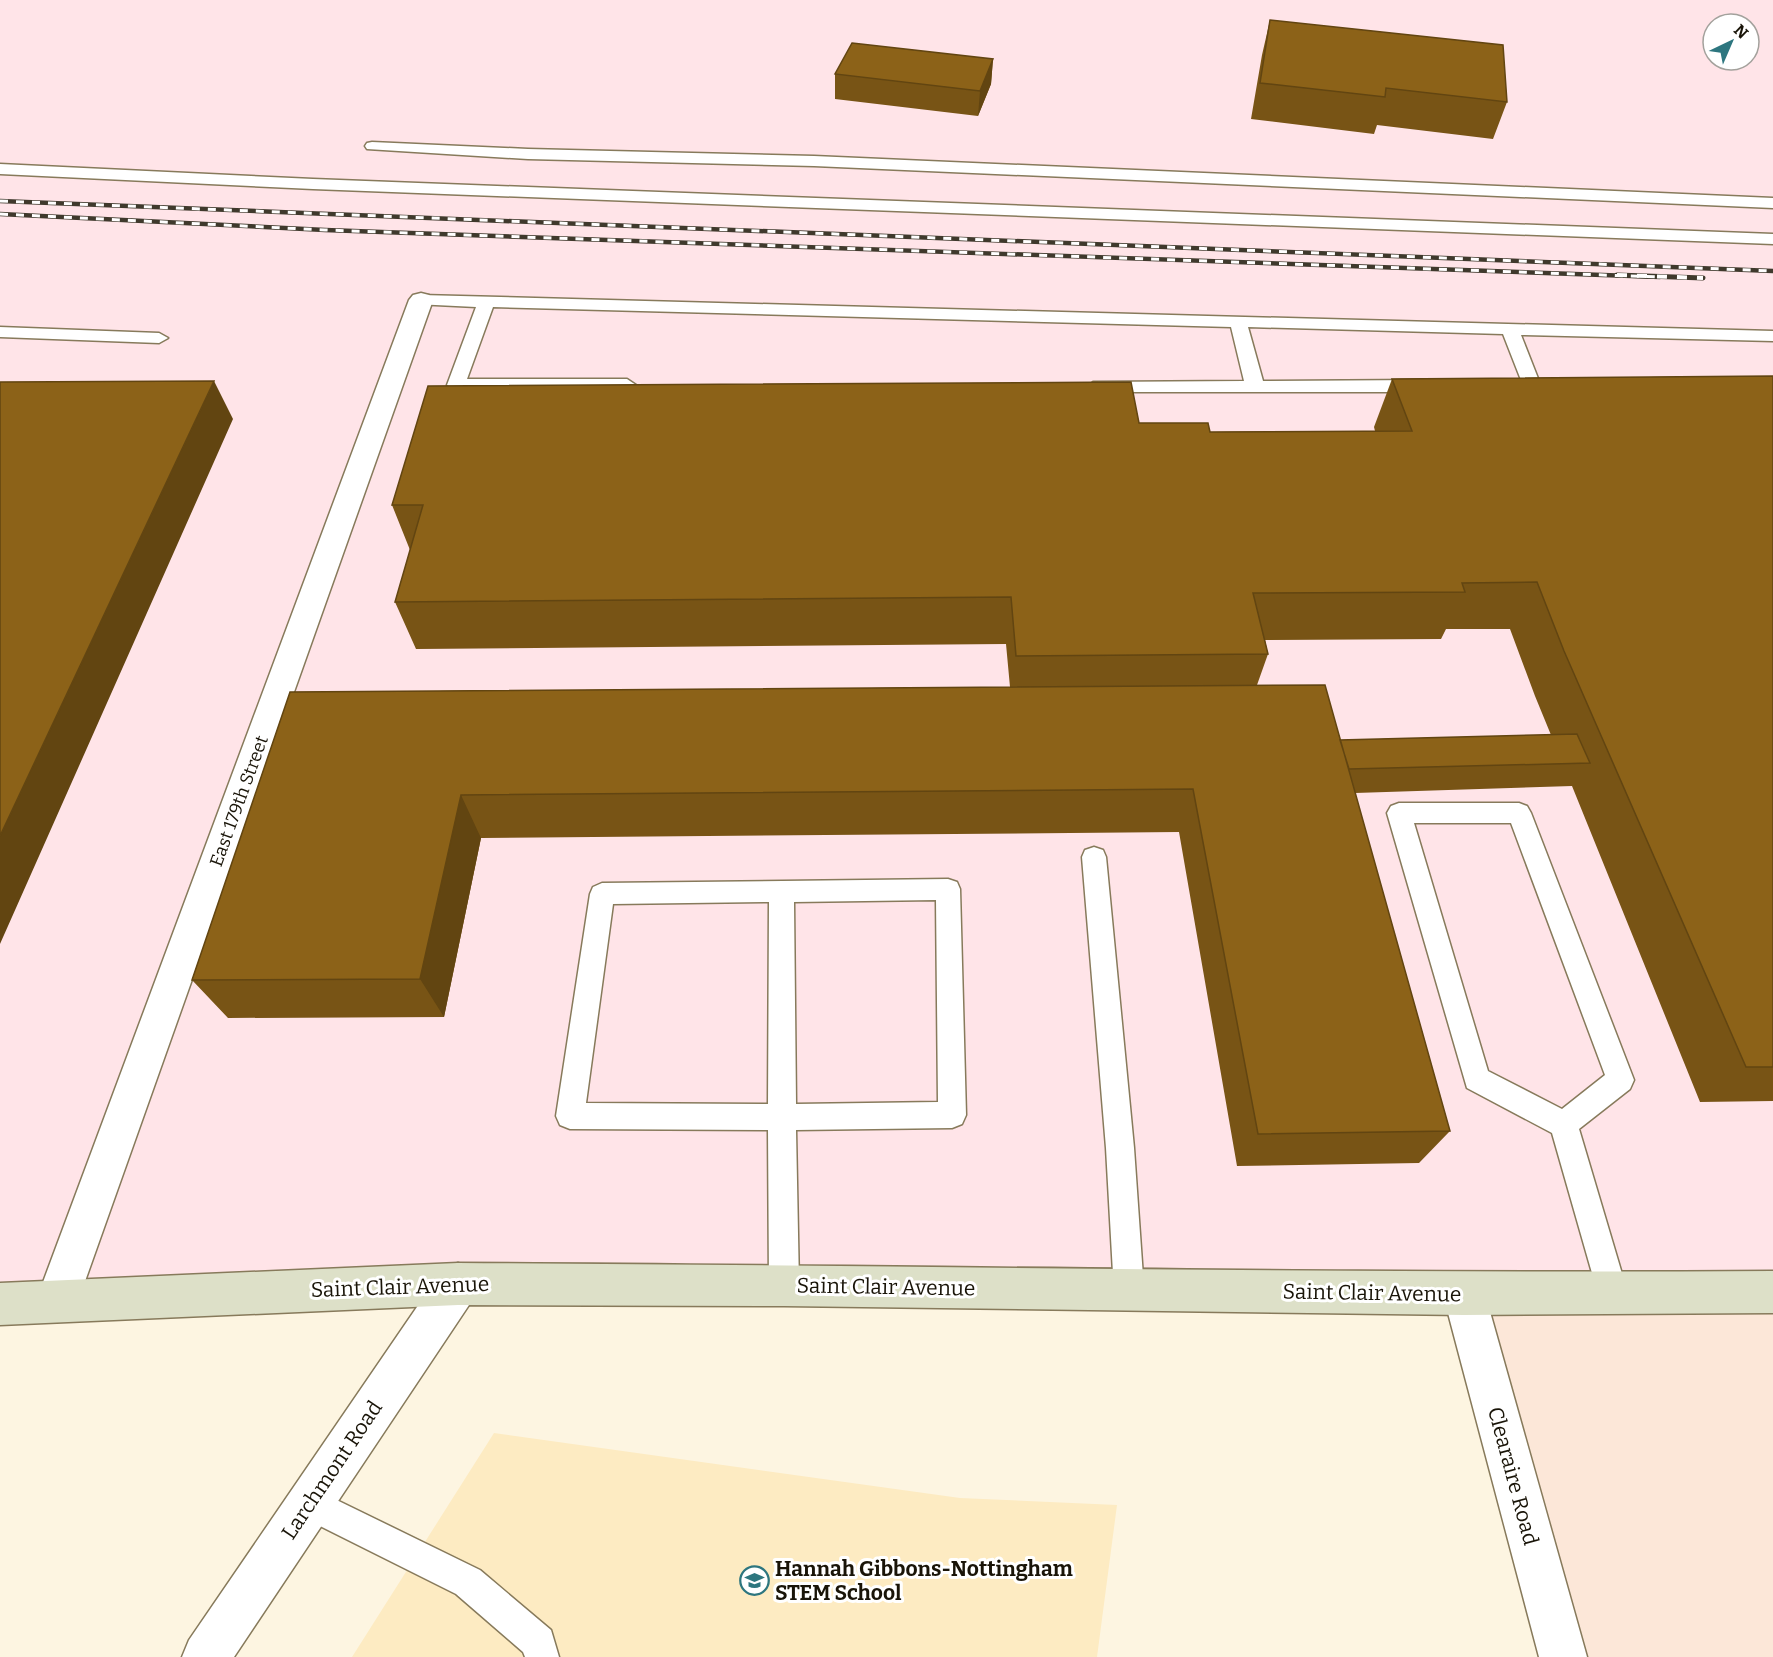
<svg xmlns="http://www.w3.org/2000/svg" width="1773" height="1657" font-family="Bitter,serif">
  <rect width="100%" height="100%" fill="#fdf5e1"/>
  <path fill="#fce7d8" d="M1773,1292V1657H1563L1464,1295Z"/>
  <path fill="#ffe4e8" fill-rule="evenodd" d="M0,0H1773V1292L0,1304ZM1713,24H1749V60H1713Z"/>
  <path fill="#fdebc2" d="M494,1433L960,1498L1117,1505L1097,1657H352Z"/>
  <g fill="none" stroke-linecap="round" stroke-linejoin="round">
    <defs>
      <path id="lane" d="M372,142L528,149L814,156L1773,198V208L814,166L528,159L367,149L365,146L367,143Z
        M0,164L313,179L1773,234V244L313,189L0,174Z
        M421,295L1773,331V341L1521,335L1541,386C1533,395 1515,393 1504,390L1501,386L1504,382L1521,380L1503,334L1248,327L1263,381L1421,380L1430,386L1421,392H1099L1093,390L1090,386L1093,382L1244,381L1231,327L493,307L467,379H627L636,385L627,391H456L447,385L476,307L415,304L412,300Z
        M0,327L159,333L168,338L159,343L0,337Z
        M1399,803H1519L1527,806L1531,813L1634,1080L1630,1089L1579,1129L1628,1294L1624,1305L1613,1309L1602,1305L1598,1294L1552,1133L1467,1088L1387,813L1391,806ZM1414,823H1511L1605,1075L1562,1109L1488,1071Z
        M1094,847L1103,850L1106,857L1134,1148L1144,1291L1140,1302L1129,1306L1118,1302L1114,1291L1106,1148L1082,857L1085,850Z
        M948,879L957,882L960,889L966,1115L962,1124L952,1128L796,1130L799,1285L795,1296L784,1300L773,1296L769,1285L768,1130L570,1129L560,1125L556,1116L590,894L593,887L602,883ZM936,900L938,1102L796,1104L794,902ZM769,902L768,1104L586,1103L613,904Z
        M310,1487L480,1570L551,1630L559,1657H525L523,1652L456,1594L298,1515L294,1503L298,1491Z"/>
      <path id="street" d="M421,293L429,295L433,300L78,1301L72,1316L57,1322L42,1316L36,1301L409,300L413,295Z
        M458,1263L473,1269L479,1284L473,1299L234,1657H182L189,1640L443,1269Z
        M1464,1273L1479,1279L1485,1294L1587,1657H1539L1443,1294L1449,1279Z"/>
      <path id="secondary" d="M458,1263C896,1265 1335,1274 1773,1271V1313L1464,1315L784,1306L458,1305L0,1325V1283Z"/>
    </defs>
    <use href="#lane" stroke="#877a5b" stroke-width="3"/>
    <use href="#street" stroke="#877a5b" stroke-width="3"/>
    <use href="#secondary" stroke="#877a5b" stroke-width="3"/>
    <use href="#lane" fill="#fff" fill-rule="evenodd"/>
    <use href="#street" fill="#fff" fill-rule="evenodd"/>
    <use href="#secondary" fill="#dde0c8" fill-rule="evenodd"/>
    <defs>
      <path id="rail-far1" d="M0,201L1773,271
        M0,214L325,230L1660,277"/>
      <path id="rail" d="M1617,275L1703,278"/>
    </defs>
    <use href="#rail-far1" stroke="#3f392c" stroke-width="4.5"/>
    <use href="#rail" stroke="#3f392c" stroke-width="5"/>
    <use href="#rail-far1" stroke="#fff" stroke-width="3" stroke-dasharray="8" stroke-linecap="butt"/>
    <use href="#rail" stroke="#fff" stroke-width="4" stroke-dasharray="10" stroke-linecap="butt"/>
  </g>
  <path fill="#785415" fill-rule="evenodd" d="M1270,20L1507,102L1493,139L1377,125L1374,134L1251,119L1262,55Z
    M993,59L991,84L978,116L835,99V74Z
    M1773,376V1101L1700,1102L1572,786L1355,793L1450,1131L1419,1163L1237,1166L1179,832L481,838L444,1017L228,1018L192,980L290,692L1010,687L1006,644L416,649L395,602L410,550L392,505L1139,423L1210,432L1375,431L1374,427L1392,379ZM1446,629H1510L1535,696L1551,735L1340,740L1257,685L1268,654L1265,640L1441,639Z"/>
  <path fill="#624511" d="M993,59L991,84L978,116L980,91Z
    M214,381L233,419L0,944V836Z
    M461,795L481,838L444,1017L420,979Z"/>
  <path fill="#8c6218" stroke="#624511" stroke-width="1.5" d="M1270,20L1503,45L1507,102L1386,88L1385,97L1260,83Z
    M852,43L993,59L980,91L835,74Z
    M1773,376V1067H1746L1564,651L1537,582L1462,583L1465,592L1253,593L1268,654L1016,656L1011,597L395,602L423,505H392L428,386L1131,382L1139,423H1208L1210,432L1412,431L1392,379Z
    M214,381L0,836V382Z
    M1325,685L1450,1131L1258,1134L1193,789L461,795L420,979L192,980L290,692Z
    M1577,734L1590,763L1349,769L1340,740Z"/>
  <defs>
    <symbol id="school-ring" viewBox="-11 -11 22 22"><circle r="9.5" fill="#fff" stroke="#2d767f" stroke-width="1.5"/><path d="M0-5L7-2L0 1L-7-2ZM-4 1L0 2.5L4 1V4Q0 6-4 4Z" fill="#2d767f"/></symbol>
  </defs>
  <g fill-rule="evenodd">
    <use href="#school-ring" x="738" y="1564" width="33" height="33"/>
  </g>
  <g text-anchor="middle" stroke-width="6" stroke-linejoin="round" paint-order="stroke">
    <g font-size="18" fill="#191408" stroke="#fff">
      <text transform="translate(239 801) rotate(-70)" y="6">East 179th Street</text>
    </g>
    <g font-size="21" fill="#191408" stroke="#fff">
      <text transform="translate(400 1287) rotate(-2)" y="7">Saint Clair Avenue</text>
      <text transform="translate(886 1287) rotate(1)" y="7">Saint Clair Avenue</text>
      <text transform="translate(1372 1293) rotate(1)" y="7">Saint Clair Avenue</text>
      <text transform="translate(332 1470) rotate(-56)" y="7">Larchmont Road</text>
      <text transform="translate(1513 1476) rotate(75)" y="7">Clearaire Road</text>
    </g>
    <g font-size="21" font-weight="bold" fill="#191408" stroke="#fff" text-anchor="start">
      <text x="775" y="1576">Hannah Gibbons-Nottingham<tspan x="775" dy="24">STEM School</tspan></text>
    </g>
  </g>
  <g transform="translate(1731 42) rotate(44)"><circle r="28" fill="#ffffff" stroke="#a3a19c" stroke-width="1.5"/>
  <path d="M0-4.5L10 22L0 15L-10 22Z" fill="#2d767f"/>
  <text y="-9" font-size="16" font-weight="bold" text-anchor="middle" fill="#191408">N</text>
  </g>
</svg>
